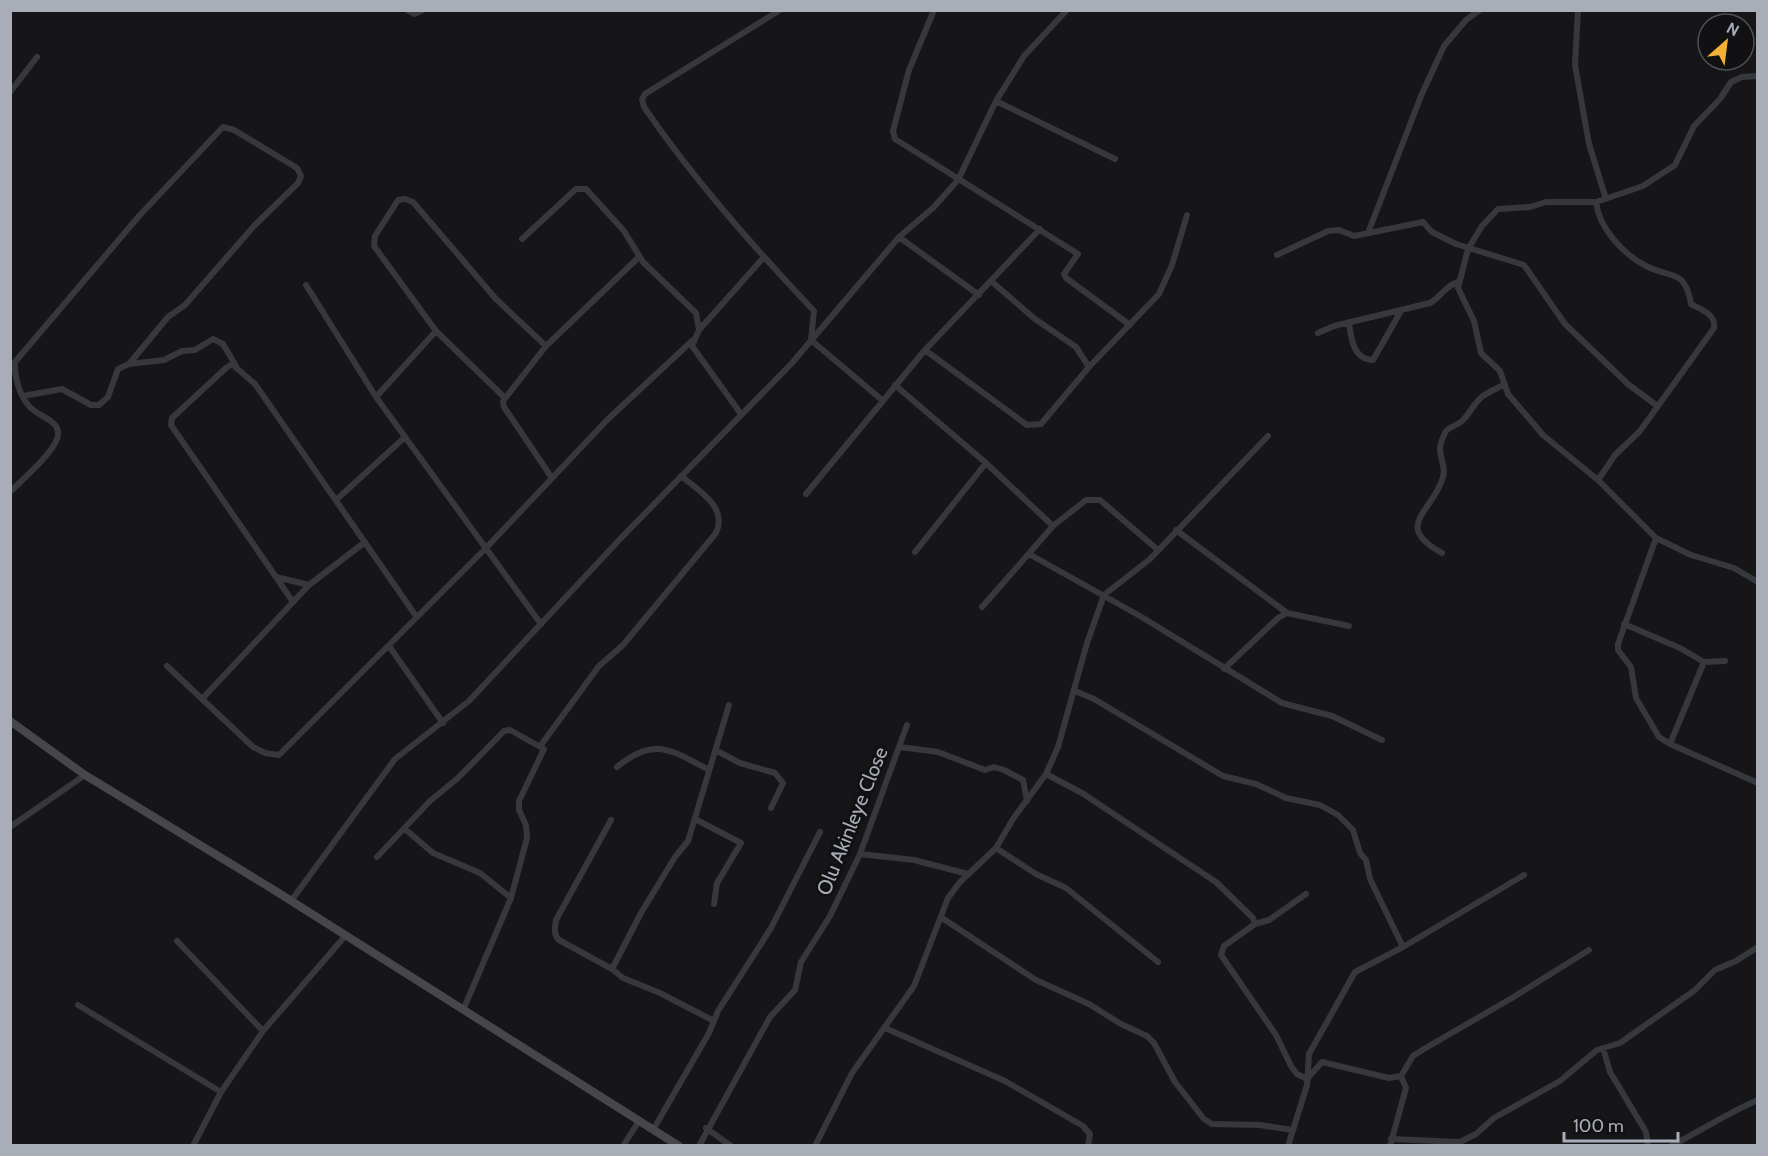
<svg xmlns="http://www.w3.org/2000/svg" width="1768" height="1156" font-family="Cabin,sans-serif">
  <rect width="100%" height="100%" fill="#161618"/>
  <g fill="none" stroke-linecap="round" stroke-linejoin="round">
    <path stroke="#37383d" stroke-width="6" d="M407,10L414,14L423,10
      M780,10L645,94L642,99L644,107C694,180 753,246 814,311L811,340L882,400
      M934,10L909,70L893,131L895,139L1078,254L1064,274L1066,278L1130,325
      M1578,10L1575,65L1589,144L1606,199
      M1758,76L1742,77L1731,82L1720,99L1694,126L1675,165L1643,186L1596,202H1546L1530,207L1498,209L1482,226L1468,249L1458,288L1474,321L1481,353L1500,371L1508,394L1543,435L1598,480L1656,538L1691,555L1734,568L1758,582
      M10,92L37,57
      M996,101L1115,159
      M1596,202C1599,228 1623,254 1646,266C1671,279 1685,268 1691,304C1702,310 1716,314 1714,328L1640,431L1615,455L1598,480
      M1368,233L1421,96L1444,46L1466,20L1480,10
      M899,237L979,295
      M522,239L576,189H586L624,231L643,262L696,313L699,330L692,346L741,414
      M1277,255L1328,231L1339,230L1354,236L1423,222L1432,232L1456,244L1524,265L1565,324L1629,385L1656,405
      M991,281L1035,319L1076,347L1089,367
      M306,285L376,397L541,624
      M1349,323C1351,339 1354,360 1373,360L1401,311
      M699,330L764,257
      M1318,333L1334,326L1430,303C1441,297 1446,285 1458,282
      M925,350L1027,425L1041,424L1089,367L1159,294L1172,265L1187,215
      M895,385L986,463L1053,526
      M23,396L62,389L91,405H99L108,397L118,369L129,364L164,360L182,351L195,350L213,339L223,344L236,366
      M376,397L436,331
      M505,398L436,331L374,246L375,236L398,200L405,199L413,202L496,299L546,346
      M552,478L504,407L503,401L546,346L639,257
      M10,492C23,479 51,455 57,439C64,420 37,417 29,406C19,395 14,375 15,362L139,216L223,127L234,130L297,168L301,176L298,183L254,226L185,305L168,317L129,364
      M806,494L925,350L1040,229
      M336,500L405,437
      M1176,530L1287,613
      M1656,538L1618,644V650L1631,667L1636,698L1659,737L1670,744L1758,783
      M365,542L309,585L276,577L171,425L172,418L226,368L232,364L255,384L416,616
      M915,552L986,463
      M1442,553C1393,526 1431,513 1442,480C1447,468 1440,460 1440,448C1440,444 1444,435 1446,431C1450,427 1457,425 1462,421C1470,414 1474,402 1483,396C1488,392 1496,389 1503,385
      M1029,554L1140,616L1282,703L1332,716L1382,740
      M278,580L293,602
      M982,607L1053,526L1086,500H1100L1158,550
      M1624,624L1680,648L1704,662L1725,661
      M389,646L443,723
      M167,666L253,747L265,753L279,755L486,548L607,420L693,340
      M1224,669L1278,618L1287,613L1349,626
      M1075,691L1094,699L1223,776L1256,784L1286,798L1320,805L1338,815L1353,830L1360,853L1366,860L1370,879L1403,947
      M202,699L309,585
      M1670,744L1704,662
      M541,745L599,666L623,645L716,533C728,507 699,491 681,476
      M900,747L938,752L985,770L994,767L1004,770L1023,780L1027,801
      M717,751L740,763L775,773L783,783L771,808
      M617,767C654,736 671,750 709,770
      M1046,774L1082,793L1216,882L1253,918L1255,924
      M695,819L741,843L717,883L714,904
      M611,820L556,920C555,928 553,934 559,940L612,969
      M10,827L85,775
      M405,829L433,853L480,873L511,898
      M996,848L1036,874L1066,888L1158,962
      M860,854L914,860L968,874
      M377,857L430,801L458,778L504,731L510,730L544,749L519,801V810L526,825L527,838L511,898L464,1008
      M1306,894L1269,920L1255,924L1224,946L1221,955L1276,1035L1291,1066L1297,1074L1307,1079L1322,1062L1389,1078L1401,1076L1413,1056L1424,1049L1512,998L1589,950
      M291,901L395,759L469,701L621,538L792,363L899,237L934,207L958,180L996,101L1024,56L1067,10
      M942,918L1036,980L1089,1004L1121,1024L1147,1036L1154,1043L1175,1082L1204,1119L1212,1124L1260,1125L1292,1130
      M177,941L263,1031
      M78,1005L221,1092
      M714,1021L660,993L623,978L612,969L641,913L675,857L688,841L729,705
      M885,1028L1005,1081L1083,1126L1090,1134L1088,1146
      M1603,1048L1610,1072L1646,1132L1648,1146
      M706,1128L731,1146
      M653,1130L709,1033L718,1011L771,928L820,832
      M1391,1139L1460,1142L1476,1134L1494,1118L1560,1081L1597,1050L1620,1043L1695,990L1715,970L1736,961L1758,947
      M193,1146L221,1092L263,1031L346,935
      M623,1146L639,1121
      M699,1146L770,1017L795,990L801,962L830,916L860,854L907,725
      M815,1146L852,1073L914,986L948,898L960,882L996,848L1013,819L1046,774L1058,747L1087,643L1104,595L1150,559L1268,436
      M1288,1146L1307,1085L1309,1054L1355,972L1403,947L1524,875
      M1390,1146L1406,1088L1401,1076
      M1671,1146C1701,1131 1727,1113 1758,1100"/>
    <path stroke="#45474d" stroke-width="8" d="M10,721L85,775L274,890L679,1146"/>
  </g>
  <g text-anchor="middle" stroke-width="6" stroke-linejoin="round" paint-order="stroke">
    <g font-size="20" fill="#a8adb8" stroke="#111113">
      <text transform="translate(852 821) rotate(-68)" y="7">Olu Akinleye Close</text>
    </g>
  </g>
  <rect width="1768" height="1156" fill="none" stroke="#a8adb8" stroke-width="24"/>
  <g transform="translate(1726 42) rotate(28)"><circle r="28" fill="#111113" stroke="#4d4f55" stroke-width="1.5"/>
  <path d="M0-4.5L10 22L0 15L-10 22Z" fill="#f2b134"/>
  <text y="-9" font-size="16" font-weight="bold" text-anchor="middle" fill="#a8adb8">N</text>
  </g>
  <path d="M1564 1132v9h114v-9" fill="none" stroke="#a8adb8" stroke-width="3"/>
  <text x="1573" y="1132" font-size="18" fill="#a8adb8" stroke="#111113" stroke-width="4.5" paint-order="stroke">100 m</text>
</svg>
